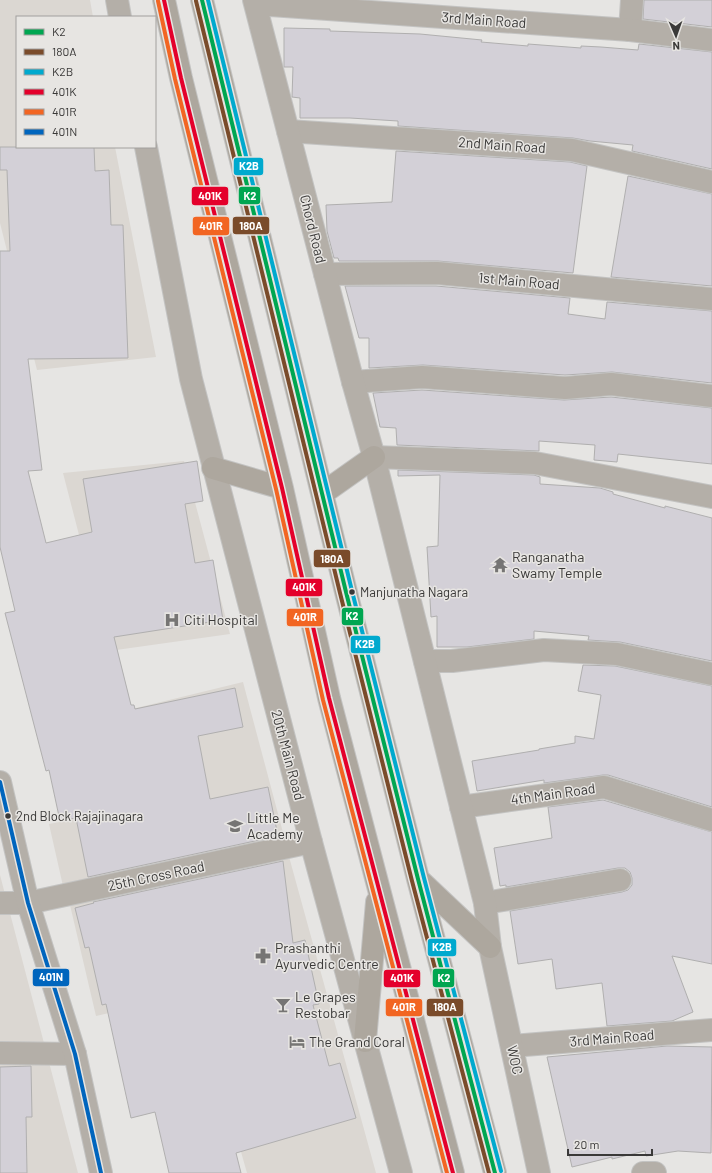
<svg xmlns="http://www.w3.org/2000/svg" width="712" height="1173" font-family="Barlow,sans-serif">
  <rect width="100%" height="100%" fill="#e6e5e3"/>
  <path fill="#dbd7d2" d="M0,0H90L93,17H17V147H115L156,357L37,370L0,223Z
    M184,461L230,634L109,651L63,473Z
    M243,682L285,840L63,886L49,824L148,805L124,711Z
    M288,853L376,1173H247L196,993L96,1016L70,905Z
    M0,875L78,1173H20L0,1099Z"/>
  <path fill="#d3d0d7" stroke="#b0afaf" d="M644,0H712V27L643,19Z
    M284,28L330,29V31L420,34L482,40L481,42L528,46V44L581,48V46L601,47L638,50L639,44L712,52V169L632,151L633,145L590,141L573,138L398,126V121L350,118H300V98L292,97L293,67H284Z
    M0,147H94L95,171L109,170L111,225H123L128,358L28,359L42,470L28,471L46,543L92,532L83,479L197,461L203,501L185,504L195,563L213,560L223,620L114,637L131,705H134L135,709L235,688L243,727L198,736L210,799L268,787L278,836L88,877L76,818L60,821L49,770L46,771L5,613L15,611L0,547V251H10L7,170H0Z
    M396,151L570,162L587,166L573,273L438,261H339L338,258H334L327,231L326,205L392,202Z
    M628,176L712,194V286L611,277Z
    M345,286H436L570,298L568,314L605,319L607,302L712,311V383L612,372L565,375L423,365L369,368V338H359Z
    M422,390L564,400L611,397L712,408V464L618,454L617,462L594,460L595,445L539,441V451L397,445L396,428L380,427L373,393Z
    M398,470L534,475L540,477V484L600,488L613,492V494L665,508V506L712,518V661L620,642L588,640L589,636L534,631V639L467,647H437V616L431,617L427,547L438,546L440,475L398,476Z
    M583,665L615,666L712,686V807L608,775H603L544,783V780L477,791L472,761L539,750V749L575,743V736L594,739L601,695L578,691Z
    M603,800L712,832V964L672,956L693,1012L672,1021L607,1026L602,983L556,989L552,959L518,964L510,911L622,892L628,890L632,885V878L630,872L625,868H618L506,887V885L500,886L494,848L552,838L548,807Z
    M283,861L293,943L305,940L319,1004L313,1005L329,1066L340,1063L356,1118L236,1153L241,1173H169L155,1112L131,1118L106,1004L102,1005L89,947L85,948L75,908L94,903L93,902Z
    M667,1046L712,1047L711,1153L678,1151L646,1156L645,1151L612,1159V1157L572,1167L547,1057Z
    M31,1066L32,1117H26L27,1173H0V1067Z"/>
  <g fill="none" stroke-linecap="round" stroke-linejoin="round">
    <defs>
      <path id="minor" d="M630,30L632,0
        M288,131L572,150L712,182
        M325,274L437,273L712,299
        M353,382L422,377L565,388L611,384L712,396
        M374,457L535,463L712,497
        M425,661H452L544,650L617,654L712,674
        M461,807L604,787L712,820
        M0,903H28L311,842
        M485,903L620,880
        M512,1046L712,1030
        M0,1053L75,1054
        M643,1173H655"/>
      <path id="tertiary" d="M117,0L120,17
        M254,0L353,382L374,457L485,903L490,947L539,1173
        M256,4L630,30L712,40
        M146,147L191,379L311,842L401,1173
        M0,782L28,903L75,1054L101,1173"/>
      <path id="primary" d="M164,0L181,78L282,488L329,698L453,1173
        M202,0L346,592L418,879L495,1173
        M213,468L282,488
        M323,493L374,457
        M418,879L490,947
        M365,1041L377,902"/>
    </defs>
    <use href="#minor" stroke="#c3c3c2" stroke-width="24"/>
    <use href="#tertiary" stroke="#c3c3c2" stroke-width="24"/>
    <use href="#primary" stroke="#c3c3c2" stroke-width="24"/>
    <use href="#minor" stroke="#b4afa8" stroke-width="22"/>
    <use href="#tertiary" stroke="#b4afa8" stroke-width="22"/>
    <use href="#primary" stroke="#ada79e" stroke-width="22"/>
    <defs>
      <path id="bus-1" d="M202,0L346,592L418,879L495,1173"/>
      <path id="bus-2" d="M196,1L340,593L412,881L489,1173"/>
      <path id="bus-3" d="M208,0L352,591L424,878L501,1171"/>
      <path id="bus-4" d="M164,0L181,78L282,488L329,698L453,1173"/>
      <path id="bus-5" d="M158,1L175,79L276,489L323,700L447,1173"/>
      <path id="bus-6" d="M0,782L28,903L75,1054L101,1173"/>
    </defs>
    <use href="#bus-1" stroke="#e7e5e2" stroke-width="7"/>
    <use href="#bus-2" stroke="#e7e5e2" stroke-width="7"/>
    <use href="#bus-3" stroke="#e7e5e2" stroke-width="7"/>
    <use href="#bus-4" stroke="#e7e5e2" stroke-width="7"/>
    <use href="#bus-5" stroke="#e7e5e2" stroke-width="7"/>
    <use href="#bus-6" stroke="#e7e5e2" stroke-width="7"/>
    <use href="#bus-1" stroke="#00a651" stroke-width="4"/>
    <use href="#bus-2" stroke="#7a4b2a" stroke-width="4"/>
    <use href="#bus-3" stroke="#00a9ce" stroke-width="4"/>
    <use href="#bus-4" stroke="#e4002b" stroke-width="4"/>
    <use href="#bus-5" stroke="#f26522" stroke-width="4"/>
    <use href="#bus-6" stroke="#0065bd" stroke-width="4"/>
  </g>
  <defs>
    <symbol id="temple-bare" viewBox="-9 -9 18 18"><path d="M0-6L5-2H3V0L6.5 2.5H4V6H1.5V3h-3V6H-4V2.5H-6.5L-3 0V-2H-5Z" fill="#767574" stroke="#e7e5e2" stroke-width="2.5" paint-order="stroke"/></symbol>
    <symbol id="hospital-bare" viewBox="-9 -9 18 18"><path d="M-5-5h3v3.5h4V-5h3V5h-3V1.5h-4V5h-3Z" fill="#767574" stroke="#e7e5e2" stroke-width="2.5" paint-order="stroke"/></symbol>
    <symbol id="school-bare" viewBox="-9 -9 18 18"><path d="M0-5L7-2L0 1L-7-2ZM-4 1L0 2.5L4 1V4Q0 6-4 4Z" fill="#767574" stroke="#e7e5e2" stroke-width="2.5" paint-order="stroke"/></symbol>
    <symbol id="pharmacy-bare" viewBox="-9 -9 18 18"><path d="M-2-6h4v4h4v4h-4v4h-4v-4h-4v-4h4Z" fill="#767574" stroke="#e7e5e2" stroke-width="2.5" paint-order="stroke"/></symbol>
    <symbol id="bar-bare" viewBox="-9 -9 18 18"><path d="M-6-5H6L.8 .8V4.5H3.5V6h-7V4.5H-.8V.8Z" fill="#767574" stroke="#e7e5e2" stroke-width="2.5" paint-order="stroke"/></symbol>
    <symbol id="hotel-bare" viewBox="-9 -9 18 18"><path d="M-6-4.5h1.5V1H6V5H4.5V3h-9V5H-6ZM-4 0a1.8 1.8 0 1 1 3.6 0ZM.5 0V-2.5h3Q6-2.5 6 0Z" fill="#767574" stroke="#e7e5e2" stroke-width="2.5" paint-order="stroke"/></symbol>
  </defs>
  <g fill-rule="evenodd">
    <use href="#temple-bare" x="489" y="554" width="22" height="22"/>
    <use href="#hospital-bare" x="161" y="609" width="22" height="22"/>
    <use href="#school-bare" x="224" y="815" width="22" height="22"/>
    <use href="#pharmacy-bare" x="252" y="945" width="22" height="22"/>
    <use href="#bar-bare" x="272" y="994" width="22" height="22"/>
    <use href="#hotel-bare" x="286" y="1031" width="22" height="22"/>
  </g>
  <g fill="#3a3938" stroke="#e7e5e2" stroke-width="1.5">
    <circle cx="352" cy="592" r="3.5"/>
    <circle cx="8" cy="816" r="3.5"/>
  </g>
  <g text-anchor="middle" stroke-width="3" stroke-linejoin="round" paint-order="stroke">
    <g font-size="13" fill="#3a3938" stroke="#e7e5e2" text-anchor="start">
      <text x="360" y="597">Manjunatha Nagara</text>
      <text x="16" y="821">2nd Block Rajajinagara</text>
    </g>
    <g font-size="14" fill="#3a3938" stroke="#e7e5e2">
      <text transform="translate(484 20) rotate(4)" y="5">3rd Main Road</text>
      <text transform="translate(502 145) rotate(4)" y="5">2nd Main Road</text>
      <text transform="translate(313 229) rotate(76)" y="5">Chord Road</text>
      <text transform="translate(519 281) rotate(5)" y="5">1st Main Road</text>
      <text transform="translate(288 755) rotate(75)" y="5">20th Main Road</text>
      <text transform="translate(553 794) rotate(-8)" y="5">4th Main Road</text>
      <text transform="translate(156 876) rotate(-12)" y="5">25th Cross Road</text>
      <text transform="translate(612 1038) rotate(-5)" y="5">3rd Main Road</text>
      <text transform="translate(515 1060) rotate(78)" y="5">WOC</text>
    </g>
    <g font-size="14" fill="#3a3938" stroke="#e7e5e2" text-anchor="start">
      <text x="512" y="562">Ranganatha<tspan x="512" dy="16">Swamy Temple</tspan></text>
      <text x="184" y="625">Citi Hospital</text>
      <text x="247" y="823">Little Me<tspan x="247" dy="16">Academy</tspan></text>
      <text x="275" y="953">Prashanthi<tspan x="275" dy="16">Ayurvedic Centre</tspan></text>
      <text x="295" y="1002">Le Grapes<tspan x="295" dy="16">Restobar</tspan></text>
      <text x="309" y="1047">The Grand Coral</text>
    </g>
  </g>
  <g stroke="#e7e5e2" stroke-width="1.5">
    <rect x="233" y="157" width="31" height="19" rx="4" fill="#00a9ce"/>
    <rect x="238" y="186" width="23" height="19" rx="4" fill="#00a651"/>
    <rect x="191" y="186" width="38" height="20" rx="4" fill="#e4002b"/>
    <rect x="232" y="216" width="38" height="19" rx="4" fill="#7a4b2a"/>
    <rect x="192" y="216" width="38" height="20" rx="4" fill="#f26522"/>
    <rect x="313" y="549" width="38" height="19" rx="4" fill="#7a4b2a"/>
    <rect x="285" y="578" width="38" height="19" rx="4" fill="#e4002b"/>
    <rect x="341" y="607" width="23" height="19" rx="4" fill="#00a651"/>
    <rect x="286" y="608" width="38" height="19" rx="4" fill="#f26522"/>
    <rect x="350" y="635" width="31" height="19" rx="4" fill="#00a9ce"/>
    <rect x="427" y="938" width="30" height="19" rx="4" fill="#00a9ce"/>
    <rect x="32" y="968" width="38" height="19" rx="4" fill="#0065bd"/>
    <rect x="432" y="968" width="23" height="20" rx="4" fill="#00a651"/>
    <rect x="383" y="969" width="38" height="19" rx="4" fill="#e4002b"/>
    <rect x="426" y="998" width="38" height="19" rx="4" fill="#7a4b2a"/>
    <rect x="385" y="998" width="38" height="19" rx="4" fill="#f26522"/>
  </g>
  <g font-size="11" text-anchor="middle" font-weight="bold" fill="#fff">
    <text x="249" y="170">K2B</text>
    <text x="250" y="200">K2</text>
    <text x="210" y="200">401K</text>
    <text x="251" y="230">180A</text>
    <text x="211" y="230">401R</text>
    <text x="332" y="563">180A</text>
    <text x="304" y="591">401K</text>
    <text x="352" y="620">K2</text>
    <text x="305" y="621">401R</text>
    <text x="365" y="648">K2B</text>
    <text x="442" y="951">K2B</text>
    <text x="51" y="981">401N</text>
    <text x="444" y="982">K2</text>
    <text x="402" y="982">401K</text>
    <text x="445" y="1011">180A</text>
    <text x="404" y="1011">401R</text>
  </g>
  <rect x="16" y="16" width="140" height="132" fill="#e7e5e2" stroke="#a2a09e"/>
  <rect x="24" y="29" width="20" height="6" fill="#00a651" stroke="#a2a09e"/>
  <text x="52" y="36" font-size="12" fill="#3a3938">K2</text>
  <rect x="24" y="49" width="20" height="6" fill="#7a4b2a" stroke="#a2a09e"/>
  <text x="52" y="56" font-size="12" fill="#3a3938">180A</text>
  <rect x="24" y="69" width="20" height="6" fill="#00a9ce" stroke="#a2a09e"/>
  <text x="52" y="76" font-size="12" fill="#3a3938">K2B</text>
  <rect x="24" y="89" width="20" height="6" fill="#e4002b" stroke="#a2a09e"/>
  <text x="52" y="96" font-size="12" fill="#3a3938">401K</text>
  <rect x="24" y="109" width="20" height="6" fill="#f26522" stroke="#a2a09e"/>
  <text x="52" y="116" font-size="12" fill="#3a3938">401R</text>
  <rect x="24" y="129" width="20" height="6" fill="#0065bd" stroke="#a2a09e"/>
  <text x="52" y="136" font-size="12" fill="#3a3938">401N</text>
  <g transform="translate(676 36) rotate(178)" stroke="#e7e5e2" stroke-width="3" paint-order="stroke">
  <path d="M0-3L7 15L0 10L-7 15Z" fill="#3a3938"/>
  <text y="-6" font-size="11" font-weight="bold" text-anchor="middle" fill="#3a3938">N</text>
  </g>
  <path d="M568 1149v6h84v-6" fill="none" stroke="#3a3938" stroke-width="2"/>
  <text x="574" y="1149" font-size="12" fill="#3a3938" stroke="#e7e5e2" stroke-width="3" paint-order="stroke">20 m</text>
</svg>
